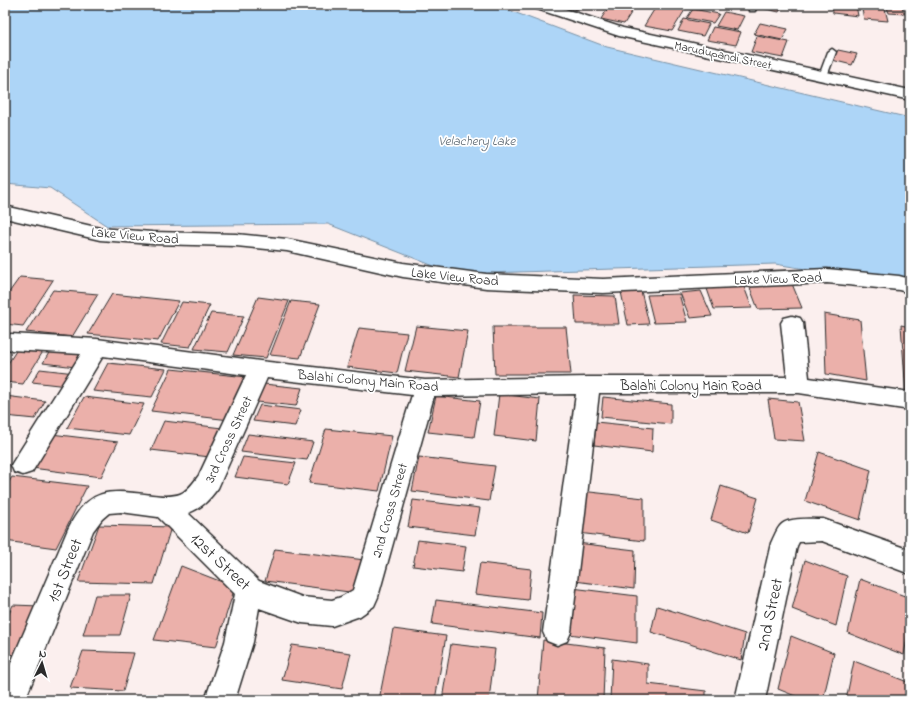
<svg xmlns="http://www.w3.org/2000/svg" width="915" height="705" font-family="'Indie Flower',sans-serif">
  <rect width="100%" height="100%" fill="#fbefee"/>
  <filter id="ink" filterUnits="userSpaceOnUse"><feTurbulence type="fractalNoise" baseFrequency=".025" numOctaves="2"/><feDisplacementMap in="SourceGraphic" scale="8" xChannelSelector="R" yChannelSelector="G"/><feConvolveMatrix kernelMatrix="1 2 1 2 8 2 1 2 1" color-interpolation-filters="sRGB"/></filter>
  <g filter="url(#ink)">
    <path fill="#add5f7" stroke="#7991a5" d="M5,5H495L607,47L910,118V286L775,264L454,274L328,224L107,226L50,188L5,184Z"/>
    <path fill="#ebb0aa" stroke="#2b2b2b" d="M563,5H584L576,10Z
      M610,5H636L624,24L601,19Z
      M657,5L685,10L672,31L644,26Z
      M759,5H779L782,6L779,12L758,7Z
      M832,5H856L858,16L833,13Z
      M861,5H884L888,21L864,19Z
      M886,5H901L905,14L889,13Z
      M693,9L719,14L713,23L687,18Z
      M724,12L744,16L737,30L716,26Z
      M684,19L709,24L703,36L678,31Z
      M760,23L788,29L782,40L754,34Z
      M713,27L741,32L736,45L707,40Z
      M757,36L789,42L783,58L751,52Z
      M838,50L857,54L852,65L832,60Z
      M20,277L53,280L23,326L5,324V298Z
      M790,279L802,308L758,309L747,280Z
      M743,284L752,308L714,309L706,286Z
      M53,290L98,294L72,337L26,332Z
      M641,291L649,324L628,325L621,292Z
      M701,291L712,316L690,318L680,293Z
      M112,294L179,301L158,341L88,334Z
      M679,294L687,322L654,323L647,295Z
      M574,295L615,296L619,324H576Z
      M258,297L289,301L266,358L233,355Z
      M291,301L320,304L300,358L270,355Z
      M182,302L210,305L190,347L161,344Z
      M211,313L244,316L228,352L194,349Z
      M824,314L860,320L866,381L826,374Z
      M901,325L910,327V394H906Z
      M416,326L468,331L459,377L405,371Z
      M493,327H566L571,374H495Z
      M359,328L407,333L397,373L347,367Z
      M18,348L44,350L23,384L5,382V368Z
      M50,351L83,354L76,367L43,363Z
      M108,363L166,369L152,397L93,391Z
      M40,369L75,373L67,386L32,382Z
      M171,369L247,377L230,420L151,411Z
      M264,384L302,388L296,406L257,402Z
      M499,394L540,399L536,441L494,436Z
      M5,396L45,401L35,419L5,416Z
      M436,396L480,401L474,437L428,432Z
      M84,397L144,404L129,435L67,428Z
      M603,397L671,404V424L601,417Z
      M768,399L798,402L805,441L774,439Z
      M260,405L301,410L295,426L253,421Z
      M164,421L222,428L210,457L151,450Z
      M596,422L653,428L652,452L594,445Z
      M326,429L392,436L379,491L309,483Z
      M51,434L118,442L101,477L32,468Z
      M248,434L313,442L307,460L241,452Z
      M819,452L871,470L860,520L805,501Z
      M243,457L296,463L288,484L235,477Z
      M419,457L495,466L489,501L412,491Z
      M12,477L87,486L56,548L5,541V488Z
      M721,486L758,498L748,533L711,520Z
      M581,491L644,498V541L578,533Z
      M413,500L480,508L475,535L408,527Z
      M99,525L171,527L154,584L78,582Z
      M418,540L466,546L462,572L413,566Z
      M577,543L635,550L634,589L575,581Z
      M275,549L365,560L357,593L265,581Z
      M805,560L847,576L836,626L792,609Z
      M480,563L531,569L528,600L475,594Z
      M181,566L235,587L216,647L154,640Z
      M860,579L910,598V621L904,655L848,633Z
      M572,588L637,596V643L569,634Z
      M95,595H131L120,635H83Z
      M436,600L542,613L540,638L432,624Z
      M13,605L40,606L19,655L5,654V622Z
      M657,606L745,634L741,660L651,632Z
      M393,629L446,636L435,700H379Z
      M791,636L834,653L823,700H805L778,689Z
      M543,640L605,648L603,700H538Z
      M451,644L495,649L489,700H442Z
      M292,645L351,653L342,689L282,680Z
      M83,651L134,653L123,691L70,688Z
      M612,659L648,664V684L706,691V700H610Z
      M854,661L910,683V700H846Z"/>
    <g fill="none" stroke-linecap="round" stroke-linejoin="round">
      <defs>
        <path id="service" d="M749,5H757L755,11H749Z
          M832,49L836,52L827,76L826,78H820L819,76L828,52Z"/>
        <path id="minor" d="M5,206L100,228L152,232L236,234L287,239L403,263L486,274L603,279L827,269L899,276L910,279V293L899,290L827,283L603,293L486,288L403,277L287,251L236,246L152,244L100,240L5,218Z
          M792,316L800,318L803,323L809,378L910,392V410L799,393H599L571,632L567,641L557,645L547,641L543,632L576,394L434,396L378,597L374,606L360,616L332,626L302,623L259,608L253,642L235,700H205L225,642L235,594L158,517L121,512L109,513L102,519L93,531L25,700H5V677L68,529C89,486 110,490 152,495C161,496 172,497 180,494C188,491 194,482 199,475L246,375L103,356L32,472L23,475L14,472L11,465L81,354L11,350L5,348V336L11,334L97,339L260,361L425,380L589,377H787L781,323L784,318ZM267,378L412,395L353,590L341,597L332,600L302,597L259,581L188,513C202,508 209,500 218,488Z
          M823,519L910,550V574L822,541L799,542L797,546L765,700H735L771,543C774,537 777,528 782,524C790,517 813,519 823,519Z"/>
        <path id="tertiary" d="M532,5H553L623,28L910,90V100L619,36L534,8Z"/>
      </defs>
      <use href="#service" stroke="#2b2b2b" stroke-width="3"/>
      <use href="#minor" stroke="#2b2b2b" stroke-width="3"/>
      <use href="#tertiary" stroke="#2b2b2b" stroke-width="3"/>
      <path stroke="#2b2b2b" stroke-width="2" stroke-dasharray="2 2" stroke-linecap="butt" d="M510,5L521,9"/>
      <use href="#service" fill="#fff" fill-rule="evenodd"/>
      <use href="#minor" fill="#fff" fill-rule="evenodd"/>
      <use href="#tertiary" fill="#fff" fill-rule="evenodd"/>
    </g>
  </g>
  <g text-anchor="middle" stroke-width="3.5" stroke-linejoin="round" paint-order="stroke">
    <g font-size="12" fill="#2b2b2b" stroke="#fff">
      <text transform="translate(723 55) rotate(12)" y="4">Marudupandi Street</text>
    </g>
    <g font-size="13" font-style="italic" fill="#525e68" stroke="#fff">
      <text x="477" y="145">Velachery Lake</text>
    </g>
    <g font-size="14" fill="#2b2b2b" stroke="#fff">
      <text transform="translate(135 235) rotate(5)" y="5">Lake View Road</text>
      <text transform="translate(455 276) rotate(6)" y="5">Lake View Road</text>
      <text transform="translate(778 278) rotate(-2)" y="5">Lake View Road</text>
      <text transform="translate(368 380) rotate(5)" y="5">Balahi Colony Main Road</text>
      <text x="691" y="390">Balahi Colony Main Road</text>
      <text transform="translate(228 439) rotate(-65)" y="5">3rd Cross Street</text>
      <text transform="translate(389 510) rotate(-74)" y="5">2nd Cross Street</text>
    </g>
    <g font-size="17" fill="#2b2b2b" stroke="#fff">
      <text transform="translate(221 561) rotate(43)" y="6">12st Street</text>
      <text transform="translate(64 570) rotate(-68)" y="6">1st Street</text>
      <text transform="translate(769 614) rotate(-78)" y="6">2nd Street</text>
    </g>
  </g>
  <rect width="915" height="705" fill="none" stroke="#fff" stroke-width="20"/>
  <rect x="10" y="10" width="895" height="685" fill="none" stroke="#2b2b2b" stroke-width="1.5" filter="url(#ink)"/>
  <g transform="translate(42 663) rotate(5)" stroke="#ffffff" stroke-width="3" paint-order="stroke">
  <path d="M0-3L7 15L0 10L-7 15Z" fill="#2b2b2b"/>
  <text y="-6" font-size="11" font-weight="bold" text-anchor="middle" fill="#2b2b2b">N</text>
  </g>
</svg>
